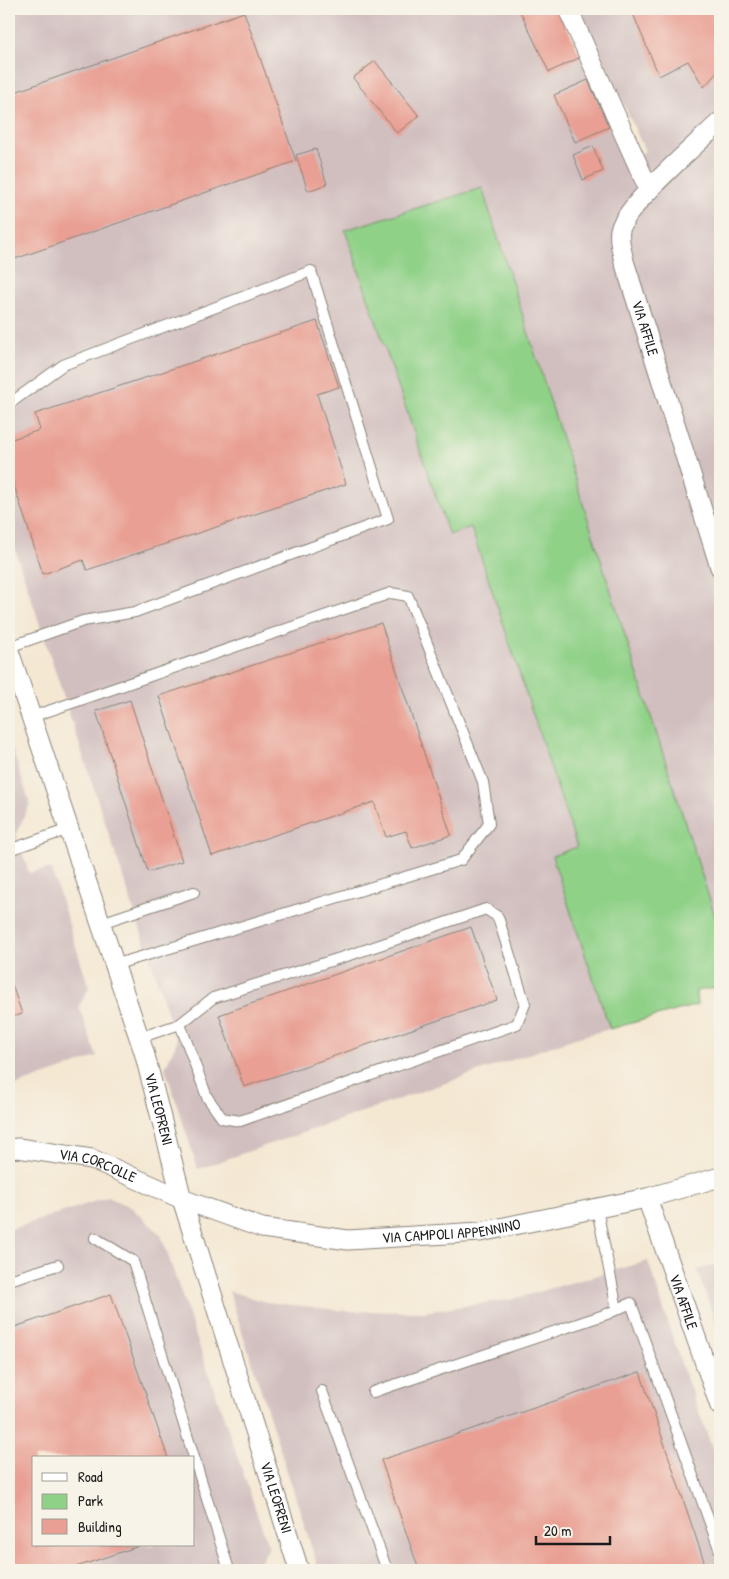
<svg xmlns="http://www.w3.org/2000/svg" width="729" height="1579" font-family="'Patrick Hand',sans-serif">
  <rect width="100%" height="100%" fill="#f7f3e8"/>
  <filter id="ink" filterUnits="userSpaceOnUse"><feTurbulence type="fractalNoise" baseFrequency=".02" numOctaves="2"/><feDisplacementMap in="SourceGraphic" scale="10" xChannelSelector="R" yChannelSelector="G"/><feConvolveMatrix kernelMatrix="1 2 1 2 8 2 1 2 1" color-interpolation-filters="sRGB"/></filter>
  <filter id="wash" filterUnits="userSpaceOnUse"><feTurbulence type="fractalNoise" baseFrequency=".0096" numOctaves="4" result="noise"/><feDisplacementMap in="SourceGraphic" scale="20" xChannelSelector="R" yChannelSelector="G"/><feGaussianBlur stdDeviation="1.12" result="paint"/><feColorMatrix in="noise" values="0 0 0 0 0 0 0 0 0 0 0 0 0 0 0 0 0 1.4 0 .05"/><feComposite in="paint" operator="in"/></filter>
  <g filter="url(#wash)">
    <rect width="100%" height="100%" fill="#f4e8d3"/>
    <path fill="#d1bfbf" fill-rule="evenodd" d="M9,9H559L627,161L645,151L580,9H720V932L482,188L345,231L450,535L471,527L577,848L552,856L610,1029L575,1038L198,1169L165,1068L177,1041L9,531Z
      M9,739L30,804L16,833L29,873L51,868L89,988L79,1006L97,1057L9,1088Z
      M108,1197L132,1208L161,1235L269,1548L254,1570H9V1230ZM34,1458H194V1545H34Z
      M648,1261L684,1372L720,1469V1570H319L229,1291L266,1302L347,1311L424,1312L513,1299Z
      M720,1264V1336L697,1270Z"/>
    <path fill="#90d188" stroke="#567652" d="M482,188L720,932V987L696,991L697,1005L610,1029L552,856L577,847L471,527L449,535L345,230Z"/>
    <g id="blocks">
      <path fill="#e99f93" d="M519,9H558L581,57L549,72Z
        M631,9H720V69L704,87L688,61L659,76Z
        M244,12L296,161L9,261V94Z
        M375,61L419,116L397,133L353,78Z
        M588,80L609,127L575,142L554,95Z
        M593,146L603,171L583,180L573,155Z
        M316,149L327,184L308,191L296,155Z
        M317,321L339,387L317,394L346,484L87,570L83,560L43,574L9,470V440L40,430L35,414Z
        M381,623L451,835L412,848L406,831L386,837L374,802L212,856L159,696Z
        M130,700L182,861L148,872L96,711Z
        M471,927L497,1000L244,1087L219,1015Z
        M9,976L22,1014L9,1018Z
        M111,1294L168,1458H34V1545L139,1546L67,1570H9V1329Z
        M640,1372L707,1570H419L381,1460Z"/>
    </g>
  </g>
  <g filter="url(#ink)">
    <use href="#blocks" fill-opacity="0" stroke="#888278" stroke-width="1"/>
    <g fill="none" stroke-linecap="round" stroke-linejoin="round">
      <defs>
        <path id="service" d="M9,404L63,365L311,271L388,519L135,612L83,621L9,647
          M31,717L391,593L408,596L483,782L489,824L461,860L114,965
          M9,850L69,829
          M101,923L194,892
          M139,1038L180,1024L213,998L356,953L486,909L498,917L525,1004L517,1024L240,1121L222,1118L207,1097L180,1024
          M597,1209L617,1309
          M95,1238L133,1261L229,1570
          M9,1280L58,1265
          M322,1391L387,1570
          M373,1392L607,1314L631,1303L720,1551"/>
        <g id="minor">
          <path d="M568,9L649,190"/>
          <path id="s1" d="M720,122C699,142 626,205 620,230C618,240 622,251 624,261L720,567"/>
          <path id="s2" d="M9,651L144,1052L182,1199L299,1570"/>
          <path id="s3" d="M9,1149L18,1148L92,1159L182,1199L262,1228L348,1240L480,1232L647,1198L720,1177"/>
          <path id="s4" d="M647,1198L720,1406"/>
        </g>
      </defs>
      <use href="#service" stroke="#888278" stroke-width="12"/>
      <use href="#minor" stroke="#888278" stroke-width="21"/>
      <use href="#service" stroke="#fff" stroke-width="10"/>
      <use href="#minor" stroke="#fff" stroke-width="19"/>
    </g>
  </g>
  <g text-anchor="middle" stroke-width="4.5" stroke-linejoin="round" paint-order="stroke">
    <g font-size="15" fill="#1c1c1c" stroke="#f7f3e8">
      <text dy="5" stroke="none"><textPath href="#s1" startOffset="250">VIA AFFILE</textPath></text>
      <text dy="5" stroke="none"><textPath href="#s2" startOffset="482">VIA LEOFRENI</textPath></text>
      <text dy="5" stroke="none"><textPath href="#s3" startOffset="91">VIA CORCOLLE</textPath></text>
      <text dy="5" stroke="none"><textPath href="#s3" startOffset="458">VIA CAMPOLI APPENNINO</textPath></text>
      <text dy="5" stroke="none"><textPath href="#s4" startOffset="110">VIA AFFILE</textPath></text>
      <text dy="5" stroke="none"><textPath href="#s2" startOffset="888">VIA LEOFRENI</textPath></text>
    </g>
  </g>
  <rect width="729" height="1579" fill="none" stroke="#f7f3e8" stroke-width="30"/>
  <rect x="32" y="1456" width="162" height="90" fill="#f7f3e8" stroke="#9f9d96"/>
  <rect x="42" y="1473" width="25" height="8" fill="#ffffff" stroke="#9f9d96"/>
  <text x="78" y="1482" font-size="15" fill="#1c1c1c">Road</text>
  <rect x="42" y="1494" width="25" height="15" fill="#90d188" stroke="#9f9d96"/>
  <text x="78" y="1506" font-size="15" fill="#1c1c1c">Park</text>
  <rect x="42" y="1519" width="25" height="15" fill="#e99f93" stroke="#9f9d96"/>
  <text x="78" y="1532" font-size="15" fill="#1c1c1c">Building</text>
  <path d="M536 1536v8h74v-8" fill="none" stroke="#1c1c1c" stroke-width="2.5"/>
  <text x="544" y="1536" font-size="15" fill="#1c1c1c" stroke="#f7f3e8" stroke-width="4" paint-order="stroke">20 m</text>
</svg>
